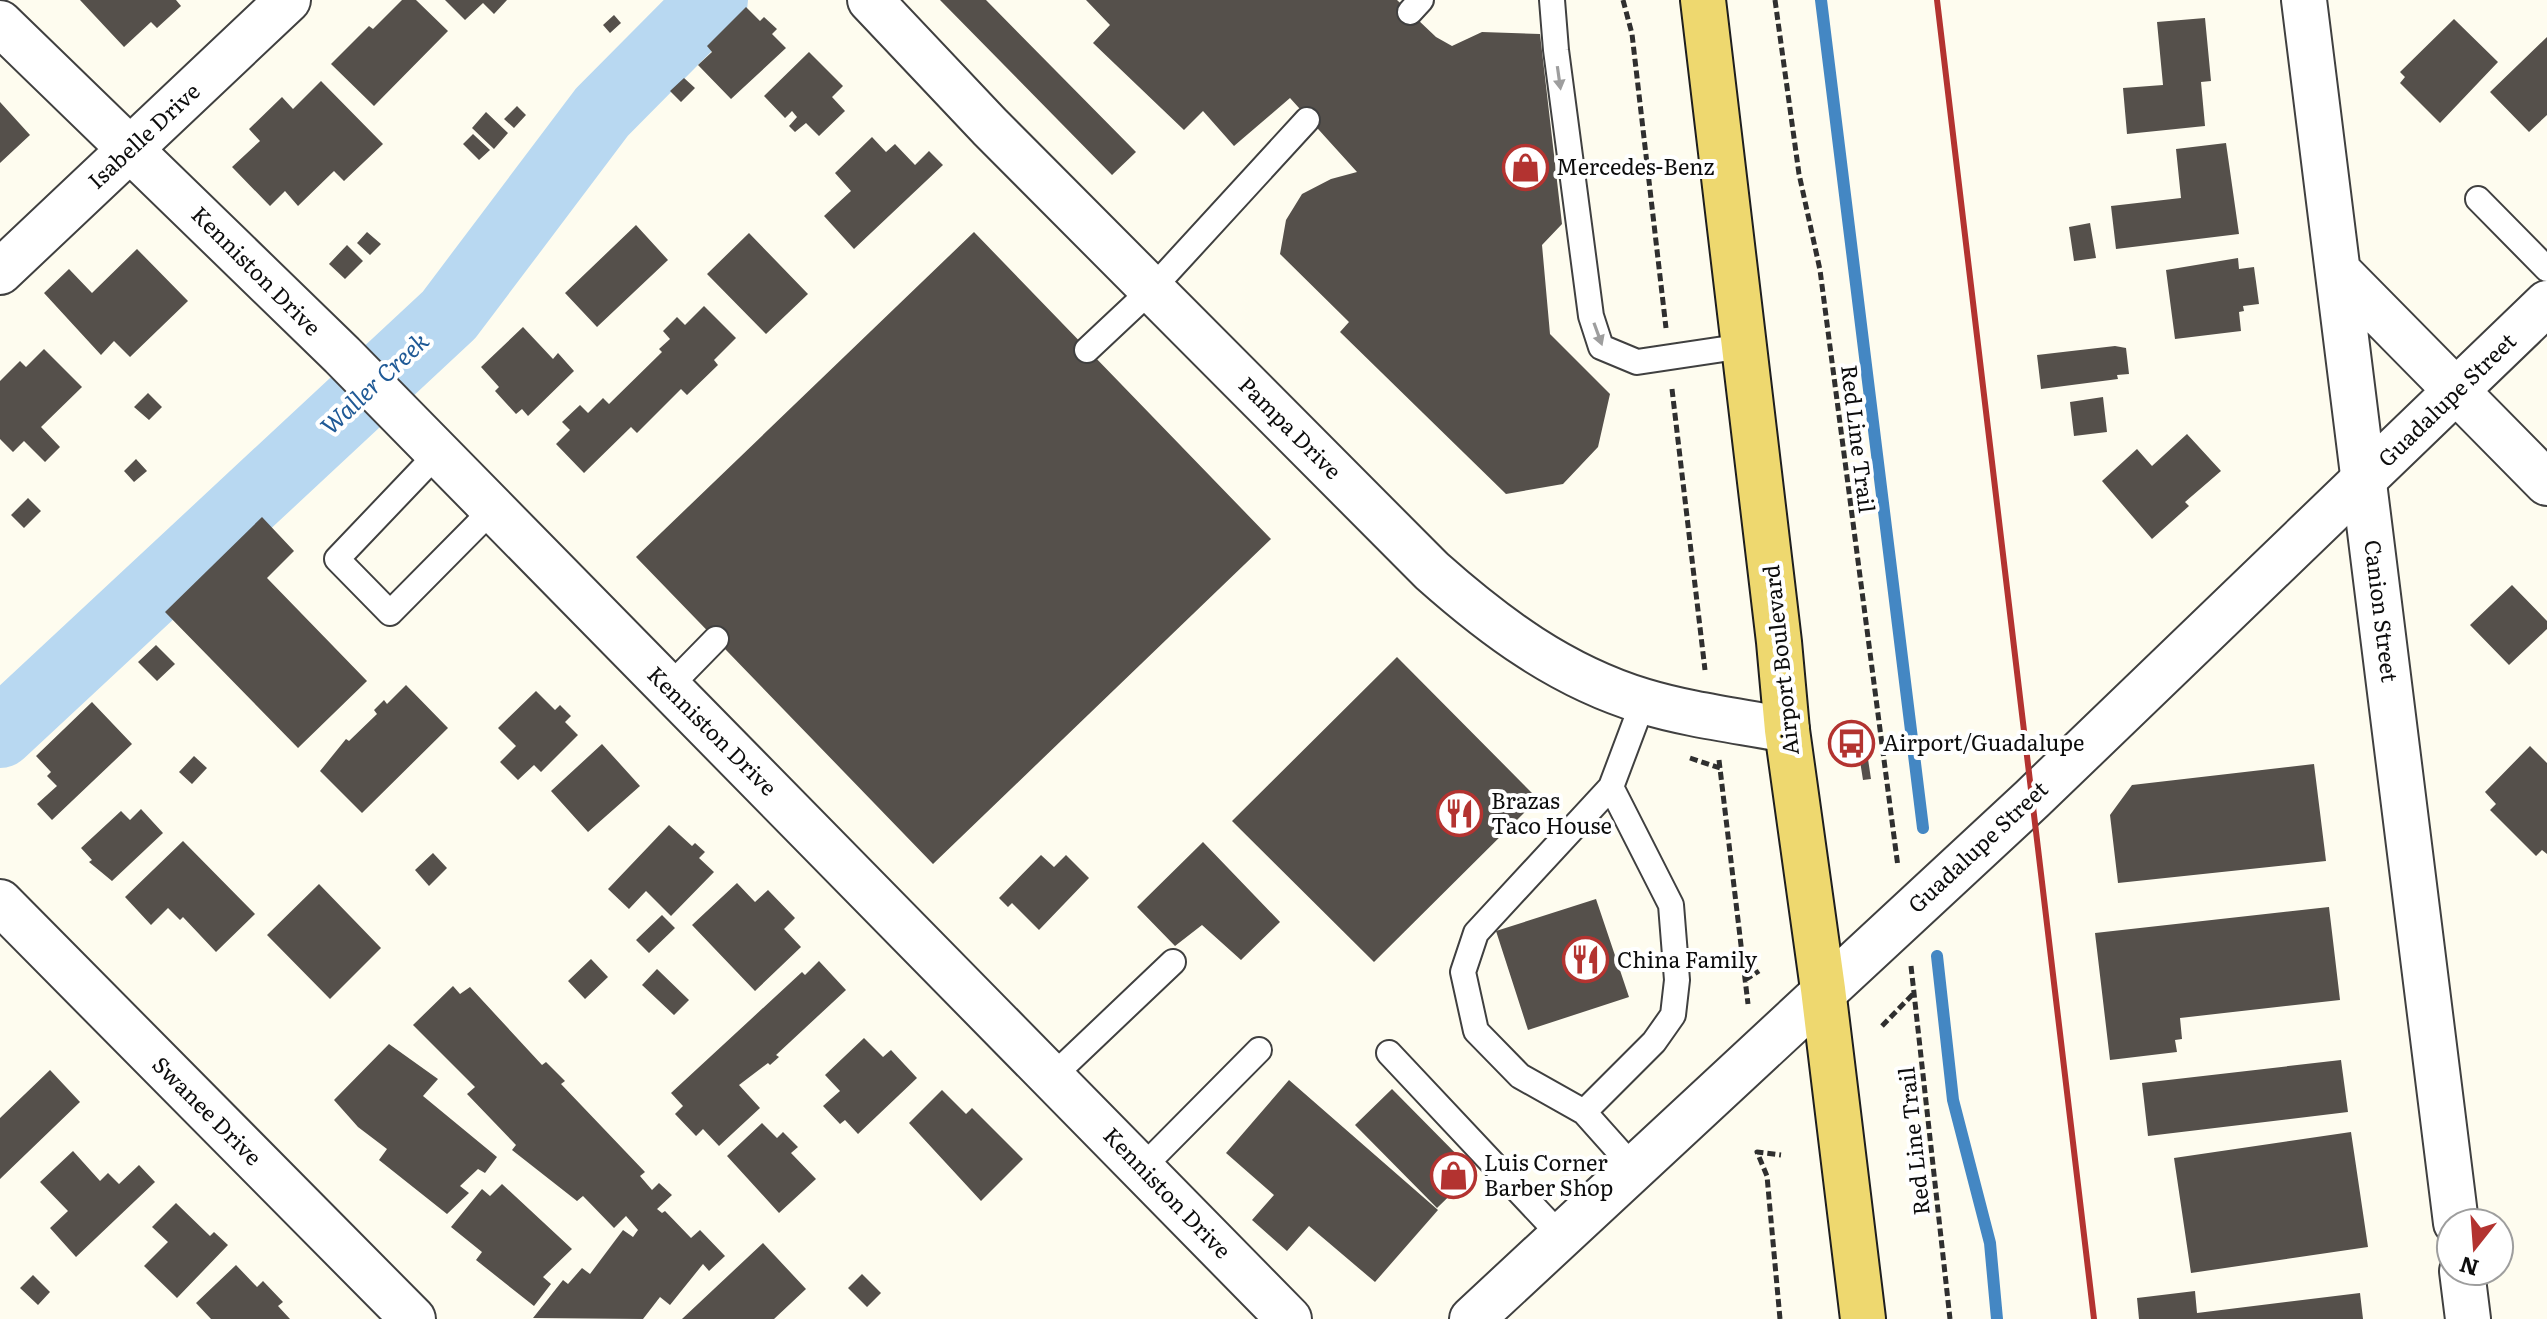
<svg xmlns="http://www.w3.org/2000/svg" width="2547" height="1319" font-family="Literata,serif">
  <rect width="100%" height="100%" fill="#fefcef"/>
  <g fill="none" stroke-linecap="round" stroke-linejoin="round">
    <path stroke="#4487c3" stroke-width="12" d="M1821,0L1923,828
      M1937,956L1953,1100L1990,1243L1997,1319"/>
    <path stroke="#b8d8f1" stroke-width="70" d="M0,733L449,315L602,112L713,0"/>
  </g>
  <path fill="#55504b" d="M80,0H176L181,6L157,28L151,22L124,47Z
    M402,0H416L448,31L374,106L331,64L369,26L373,29Z
    M445,0H507L494,14L483,3L465,20Z
    M940,0H986L1136,152L1112,175Z
    M1086,0H1397L1436,37L1452,46L1482,32L1540,34L1562,224L1542,245L1550,334L1610,394L1598,447L1563,484L1506,494L1340,332L1349,322L1280,254L1286,220L1302,194L1331,179L1357,172L1290,98L1234,146L1203,111L1184,130L1093,43L1110,25Z
    M746,7L760,21L764,17L777,29L772,34L786,48L731,99L698,65L712,52L707,46Z
    M614,15L621,23L610,33L603,25Z
    M2205,18L2211,81L2201,82L2205,126L2127,134L2123,88L2163,85L2157,22Z
    M2454,19L2498,62L2440,123L2400,83L2405,77L2400,72Z
    M2547,37V115L2529,132L2490,92Z
    M809,52L843,86L832,97L845,111L819,136L806,123L795,132L789,126L797,117L792,111L785,118L764,96Z
    M684,78L695,88L681,102L670,91Z
    M321,81L383,144L344,181L334,171L298,206L285,191L270,206L232,167L260,141L249,129L282,97L293,109Z
    M0,102L30,135L0,163Z
    M517,106L526,115L514,128L504,119Z
    M486,112L508,133L494,149L472,128Z
    M473,134L490,150L479,160L463,144Z
    M872,137L886,152L895,144L915,165L929,151L943,165L854,249L824,216L851,191L835,173Z
    M2226,143L2239,234L2116,249L2111,206L2181,198L2176,149Z
    M2090,223L2096,258L2074,261L2069,227Z
    M636,225L668,260L597,327L565,293Z
    M367,232L381,244L370,255L357,243Z
    M974,232L1271,539L933,864L636,557Z
    M749,233L808,294L766,334L707,274Z
    M347,245L363,261L345,279L329,264Z
    M137,249L188,301L130,357L114,341L101,355L44,293L69,269L92,293Z
    M2238,258L2239,269L2254,267L2259,304L2243,306L2244,311L2239,312L2241,331L2175,339L2166,270Z
    M704,306L736,338L714,360L718,365L687,395L681,389L637,433L631,427L584,473L556,444L570,430L562,422L580,405L588,413L603,398L609,404L662,352L659,349L670,339L663,331L677,317L685,325Z
    M523,327L553,359L558,353L574,371L528,416L522,409L516,414L495,391L499,387L481,367Z
    M2115,346L2126,348L2129,374L2117,375L2118,379L2041,389L2037,355Z
    M44,349L82,387L41,427L60,447L45,462L24,441L13,452L0,439V381L20,361L26,367Z
    M148,393L162,407L149,420L134,407Z
    M2103,397L2107,432L2074,436L2070,402Z
    M2187,434L2221,471L2185,502L2189,506L2152,539L2102,481L2137,449L2152,466Z
    M136,459L147,471L134,482L124,471Z
    M28,498L41,511L24,528L11,515Z
    M262,517L294,551L267,578L367,681L298,748L165,612Z
    M2512,585L2547,621V629L2509,665L2470,625Z
    M156,645L175,664L157,681L138,662Z
    M1397,657L1538,799L1374,962L1232,821Z
    M406,685L448,728L362,813L320,771L346,739L349,741L377,714L374,710L384,700L387,704Z
    M536,691L555,710L560,705L571,716L565,722L578,735L541,772L534,765L518,780L500,762L516,746L498,728Z
    M92,702L132,744L52,820L37,804L57,786L47,776L51,772L36,756Z
    M602,744L640,786L588,832L551,791Z
    M2530,746L2547,763V854L2542,850L2536,856L2490,810L2496,804L2485,792Z
    M194,756L207,768L192,784L179,772Z
    M1868,759L1871,779L1863,780L1860,761Z
    M2314,764L2326,861L2118,883L2110,815L2132,785Z
    M141,809L163,833L112,881L89,862L92,860L81,848L121,811L130,820Z
    M669,825L692,846L695,843L705,852L699,858L714,872L671,916L646,891L629,909L608,889Z
    M183,841L255,914L216,952L183,917L180,920L168,908L151,925L125,897Z
    M1203,842L1280,922L1241,960L1202,925L1175,946L1137,907Z
    M433,853L447,868L429,886L415,870Z
    M1041,855L1054,867L1066,855L1089,878L1039,930L1012,903L1008,907L999,898Z
    M737,883L755,902L768,890L795,918L784,929L801,947L755,991L692,925Z
    M319,884L381,948L330,999L267,935Z
    M1596,899L1629,997L1528,1030L1496,931Z
    M2329,907L2340,1000L2180,1018L2182,1039L2175,1040L2177,1052L2110,1060L2095,933Z
    M662,915L675,928L649,953L636,940Z
    M591,959L608,977L585,999L568,981Z
    M819,961L846,990L776,1055L779,1057L770,1065L768,1063L739,1085L760,1108L719,1146L703,1129L696,1136L675,1114L683,1106L671,1093L802,972L805,975Z
    M657,969L689,1000L674,1015L642,985Z
    M453,986L460,994L470,987L542,1065L546,1062L565,1081L561,1084L645,1172L640,1176L652,1190L659,1183L672,1195L657,1209L662,1213L665,1211L691,1238L700,1230L725,1256L709,1271L703,1264L670,1305L660,1297L643,1319L533,1318L563,1280L568,1284L582,1268L590,1274L623,1230L633,1237L638,1230L626,1216L614,1228L583,1196L577,1201L512,1150L516,1145L467,1094L475,1087L413,1025Z
    M864,1038L883,1057L891,1050L917,1078L858,1134L845,1120L840,1124L823,1106L840,1091L825,1075Z
    M389,1044L438,1079L423,1096L497,1157L485,1173L478,1169L460,1186L469,1193L447,1214L379,1160L387,1149L358,1127L334,1100Z
    M2341,1060L2348,1112L2148,1136L2142,1083Z
    M50,1070L80,1102L0,1179V1118Z
    M1289,1080L1438,1210L1375,1282L1309,1226L1287,1251L1252,1220L1274,1195L1226,1153Z
    M1392,1089L1474,1172L1437,1208L1355,1125Z
    M942,1090L966,1114L972,1108L1023,1159L981,1201L909,1123Z
    M762,1123L777,1138L783,1132L798,1147L791,1153L816,1179L779,1213L727,1156Z
    M2351,1132L2368,1247L2191,1273L2174,1158Z
    M73,1151L100,1181L108,1173L119,1184L139,1165L155,1182L76,1257L50,1228L68,1211L40,1182Z
    M502,1184L572,1249L543,1277L551,1284L534,1306L476,1260L482,1252L451,1227L482,1189L490,1196Z
    M176,1203L210,1236L214,1232L228,1245L177,1298L144,1266L168,1242L152,1227Z
    M763,1243L806,1289L774,1319H682Z
    M236,1265L257,1287L263,1281L283,1302L278,1306L290,1319H211L196,1303Z
    M862,1274L881,1293L867,1307L848,1288Z
    M33,1275L50,1292L38,1305L20,1288Z
    M2195,1291L2197,1313L2360,1293L2363,1319H2139L2137,1298Z"/>
  <g fill="none" stroke-linecap="round" stroke-linejoin="round">
    <defs>
      <path id="service" d="M1552,0L1556,50L1591,316L1601,347L1637,362L1744,346
        M1410,12L1421,0
        M2478,199L2547,269
        M1087,350L1152,289L1307,120
        M438,453L337,559L390,613L493,509
        M669,687L716,639
        M1389,1053L1561,1236
        M1053,1076L1173,962
        M1584,1112L1520,1076L1476,1031L1463,972L1476,933L1611,787
        M1143,1167L1259,1050
        M1634,1168L1584,1112L1654,1042L1673,1015L1677,980L1671,905L1611,787L1643,702"/>
      <path id="minor" d="M870,0L990,127L1432,571C1495,627 1561,676 1643,701C1689,715 1740,721 1787,730
        M2304,0L2456,1223
        M0,23L342,355L1289,1319
        M2338,271L2547,483
        M0,272L288,0
        M0,902L413,1319
        M2462,1271L2468,1319"/>
      <path id="tertiary" d="M1472,1319L2032,799L2547,303"/>
      <path id="primary" d="M1703,0L1779,642L1787,730L1823,989L1863,1319"/>
    </defs>
    <use href="#service" stroke="#404040" stroke-width="28"/>
    <use href="#minor" stroke="#404040" stroke-width="48"/>
    <use href="#tertiary" stroke="#404040" stroke-width="48"/>
    <use href="#primary" stroke="#1e1e1e" stroke-width="48"/>
    <path stroke="#2f2f2f" stroke-width="5" stroke-dasharray="8 4" stroke-linecap="butt" d="M1623,0L1632,34L1666,328
      M1775,0L1799,174L1820,270L1898,867
      M1672,389L1705,670
      M1690,758L1720,768
      M1719,760L1748,1004
      M1911,966L1950,1319
      M1745,980L1759,971
      M1882,1026L1914,993
      M1780,1319L1767,1176L1757,1152L1781,1155"/>
    <use href="#service" stroke="#fff" stroke-width="24"/>
    <use href="#minor" stroke="#fff" stroke-width="44"/>
    <use href="#tertiary" stroke="#fff" stroke-width="44"/>
    <use href="#primary" stroke="#eed86f" stroke-width="44"/>
    <path stroke="#b33330" stroke-width="6" d="M1937,0L2094,1319"/>
  </g>
  <defs><path id="oneway-solid" d="M-6-.8H1V-3.2L6.5 0L1 3.2V.8H-6Z" transform="scale(2)"/></defs>
  <g fill="#9e9e9e">
    <use href="#oneway-solid" transform="translate(1559 78) rotate(82)"/>
    <use href="#oneway-solid" transform="translate(1598 334) rotate(70)"/>
  </g>
  <defs>
    <symbol id="shop-ring" viewBox="-11 -11 22 22"><circle r="9.5" fill="#fff" stroke="#b33330" stroke-width="1.5"/><path d="M-5-2.5h2.3a2.7 3.5 0 0 1 5.4 0H5L5.5 6h-11ZM-1.5-2.5h3a1.5 2.3 0 0 0-3 0Z" fill="#b33330"/></symbol>
    <symbol id="bus-ring" viewBox="-11 -11 22 22"><circle r="9.5" fill="#fff" stroke="#b33330" stroke-width="1.5"/><path d="M-5-6H5V4H4V6H2V4H-2V6H-4V4H-5ZM-3.5-4V0h7V-4ZM-3.5 1.2v1.5H-2V1.2ZM2 1.2v1.5H3.5V1.2Z" fill="#b33330"/></symbol>
    <symbol id="restaurant-ring" viewBox="-11 -11 22 22"><circle r="9.5" fill="#fff" stroke="#b33330" stroke-width="1.5"/><path d="M-5-6h1v4h1v-4h1v4h1v-4h1v5L-1.5 .5V6h-2V.5L-5-1ZM5-6V6H3V1.5H1.5Q1.5-4 5-6Z" fill="#b33330"/></symbol>
  </defs>
  <g fill-rule="evenodd">
    <use href="#shop-ring" x="1500" y="142" width="51" height="51"/>
    <use href="#bus-ring" x="1826" y="718" width="51" height="51"/>
    <use href="#restaurant-ring" x="1434" y="788" width="51" height="51"/>
    <use href="#restaurant-ring" x="1560" y="934" width="51" height="51"/>
    <use href="#shop-ring" x="1428" y="1150" width="51" height="51"/>
  </g>
  <g text-anchor="middle" stroke-width="8" stroke-linejoin="round" paint-order="stroke">
    <g font-size="22" fill="#0d0d0d" stroke="#fff">
      <text transform="translate(144 136) rotate(-43)" y="8">Isabelle Drive</text>
      <text transform="translate(256 271) rotate(45)" y="8">Kenniston Drive</text>
      <text transform="translate(2447 400) rotate(-44)" y="8">Guadalupe Street</text>
      <text transform="translate(1290 428) rotate(45)" y="8">Pampa Drive</text>
      <text transform="translate(1858 439) rotate(83)" y="8">Red Line Trail</text>
      <text transform="translate(2381 611) rotate(83)" y="8">Canion Street</text>
      <text transform="translate(1781 660) rotate(-96)" y="8">Airport Boulevard</text>
      <text transform="translate(712 731) rotate(45)" y="8">Kenniston Drive</text>
      <text transform="translate(1978 847) rotate(-43)" y="8">Guadalupe Street</text>
      <text transform="translate(207 1111) rotate(45)" y="8">Swanee Drive</text>
      <text transform="translate(1914 1141) rotate(-96)" y="8">Red Line Trail</text>
      <text transform="translate(1167 1193) rotate(46)" y="8">Kenniston Drive</text>
    </g>
    <g font-size="22" fill="#0d0d0d" stroke="#fff" text-anchor="start">
      <text x="1556" y="175">Mercedes-Benz</text>
      <text x="1883" y="751">Airport/Guadalupe</text>
      <text x="1491" y="809">Brazas<tspan x="1491" dy="25">Taco House</tspan></text>
      <text x="1617" y="968">China Family</text>
      <text x="1484" y="1171">Luis Corner<tspan x="1484" dy="25">Barber Shop</tspan></text>
    </g>
    <g font-size="24" font-style="italic" fill="#205a96" stroke="#fff">
      <text transform="translate(375 384) rotate(-43)" y="8">Waller Creek</text>
    </g>
  </g>
  <g transform="translate(2475 1247) rotate(197)"><circle r="38" fill="#ffffff" stroke="#9e9e9e" stroke-width="2"/>
  <path d="M0-6L14 30L0 20L-14 30Z" fill="#b33330"/>
  <text y="-12" font-size="22" font-weight="bold" text-anchor="middle" fill="#0d0d0d">N</text>
  </g>
</svg>
